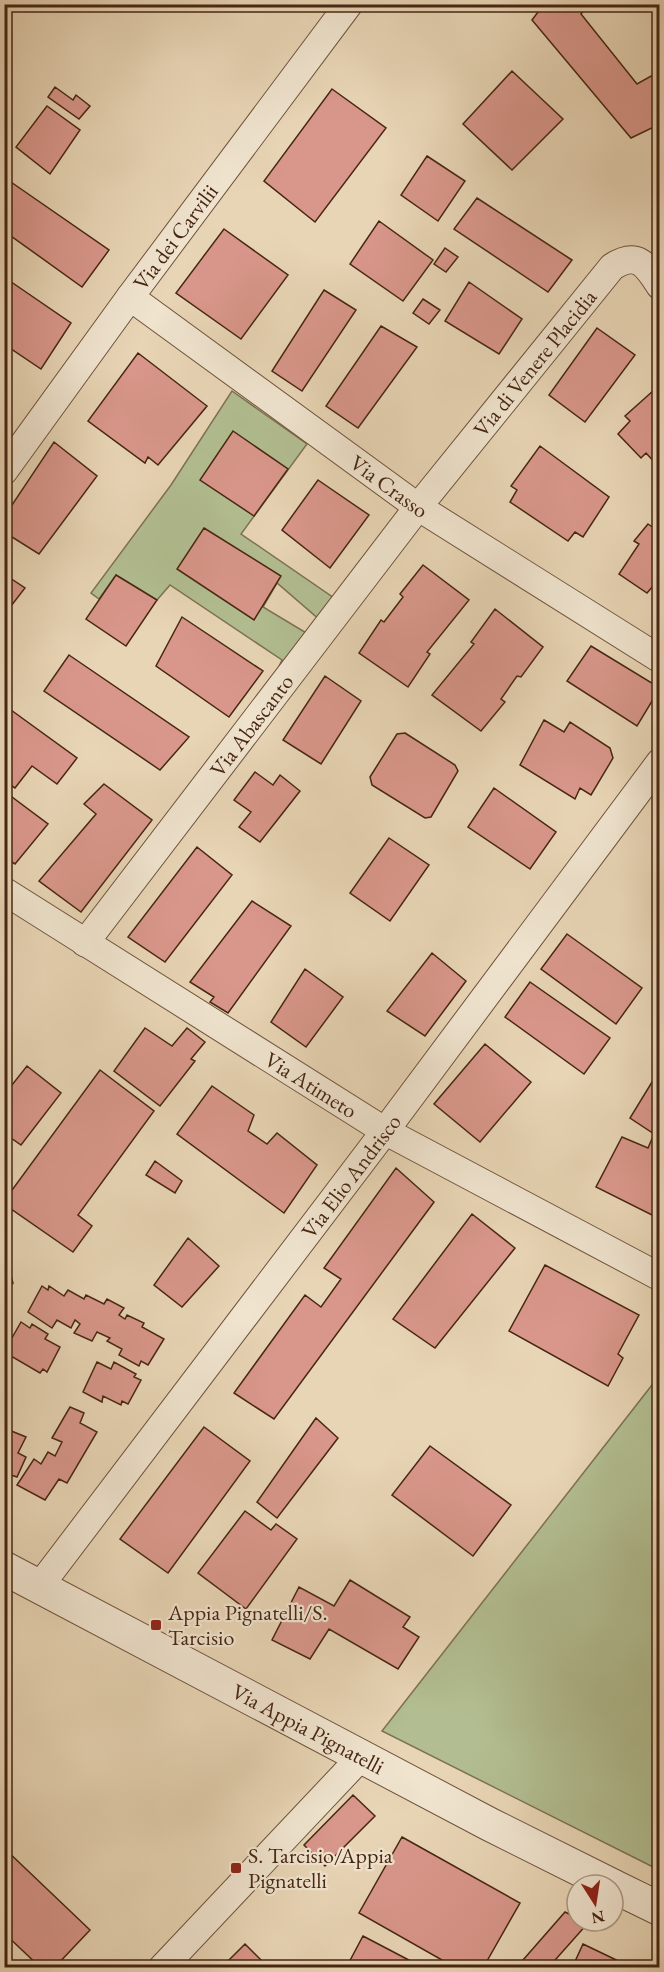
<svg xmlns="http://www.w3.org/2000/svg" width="664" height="1972" font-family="'EB Garamond',serif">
  <rect width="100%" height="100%" fill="#e8d5b5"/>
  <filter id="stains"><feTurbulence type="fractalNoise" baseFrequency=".00333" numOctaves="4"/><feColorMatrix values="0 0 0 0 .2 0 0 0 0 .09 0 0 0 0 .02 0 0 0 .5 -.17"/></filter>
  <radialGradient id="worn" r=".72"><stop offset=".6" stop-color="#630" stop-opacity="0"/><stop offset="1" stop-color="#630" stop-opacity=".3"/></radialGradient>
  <path fill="#b2be91" stroke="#7c7252" stroke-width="1.5" d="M232,391L307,444L241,534L334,598L320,620L277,583L263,607L308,634L275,675L282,660L170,585L157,600L116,575L99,599L91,593L171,485Z
    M659,1376L660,1870H659L382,1731Z"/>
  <path fill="#d9978b" stroke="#472613" stroke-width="1.5" d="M544,4H588L581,14L637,84L660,71V124L631,138L532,20Z
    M512,71L563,119L512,170L463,124Z
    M55,87L73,100L76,95L90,106L79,119L48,97Z
    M332,89L386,128L315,222L264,181Z
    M47,106L80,130L50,174L16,147Z
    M427,156L465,181L438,221L401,195Z
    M8,180L109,250L82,287L4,231V185Z
    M477,198L572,260L548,292L454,229Z
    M379,221L433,260L403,301L350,264Z
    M224,229L288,275L241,339L176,293Z
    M445,248L458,257L446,272L434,264Z
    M4,277L71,323L41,369L4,344Z
    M469,282L522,319L499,354L445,321Z
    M324,290L356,310L302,391L272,371Z
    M423,299L440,310L429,324L413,313Z
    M381,326L417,347L358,428L326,406Z
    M597,328L635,355L585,422L549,395Z
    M138,353L207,406L158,465L148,457L145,463L88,421Z
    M654,390L660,398V468L646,453L641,458L618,434L630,421L625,416Z
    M233,431L288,469L254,516L200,480Z
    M54,442L97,476L39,554L4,532V517Z
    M540,446L609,497L583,537L575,532L568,541L510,502L517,490L511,486Z
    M318,480L369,515L330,568L282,530Z
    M648,524L660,532V589L654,585L647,593L619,574L639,544L634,541Z
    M204,528L281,576L254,620L177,569Z
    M423,565L469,600L427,652L430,654L408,687L359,653L381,620L384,622L403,597L400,594Z
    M4,574L25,588L4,615Z
    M116,575L157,600L126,646L86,619Z
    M495,609L543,647L521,677L517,676L501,699L505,702L481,731L432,695L474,644L471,642Z
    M182,617L263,671L229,717L156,666Z
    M591,646L660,688L637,726L567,681Z
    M69,655L189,737L160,770L44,691Z
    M325,676L361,701L321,764L283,740Z
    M11,710L77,758L57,784L32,766L15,788L4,781V718Z
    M544,720L564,732L570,722L610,748L613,758L591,795L580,788L575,799L520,765Z
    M405,733L455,765L458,771L431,817L425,818L372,785L370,777L397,734Z
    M255,772L273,785L280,775L300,791L260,842L239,827L251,812L234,800Z
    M104,784L152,820L81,912L39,881L96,814L84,804Z
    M494,788L556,832L530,869L468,827Z
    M4,791L48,824L15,864L4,857Z
    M389,838L429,865L390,921L350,893Z
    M197,847L232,875L165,962L128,937Z
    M252,901L291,926L228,1013L210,1002L214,997L190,982Z
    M567,934L642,988L616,1024L541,969Z
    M432,953L466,981L425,1036L387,1011Z
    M305,969L343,997L306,1047L271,1022Z
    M530,982L610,1038L584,1074L505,1017Z
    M145,1028L172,1046L187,1028L205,1042L191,1059L195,1061L160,1106L114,1071Z
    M485,1044L531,1082L480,1142L434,1104Z
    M27,1066L61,1093L21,1145L4,1133V1095Z
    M660,1069V1219L596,1187L622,1137L648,1148L654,1134L630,1118Z
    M100,1070L154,1111L78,1215L92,1226L73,1252L4,1204V1201Z
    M212,1086L254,1115L248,1131L267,1144L277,1133L317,1165L284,1213L177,1134Z
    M155,1161L182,1181L175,1193L146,1175Z
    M396,1168L434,1202L274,1419L234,1393L305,1295L321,1307L341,1279L324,1268Z
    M472,1214L515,1248L435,1348L393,1319Z
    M188,1238L219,1266L182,1307L154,1285Z
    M545,1265L639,1315L618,1354L623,1358L608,1386L509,1331Z
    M4,1269L10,1272L13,1283L4,1295Z
    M42,1286L48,1290L49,1286L64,1296L68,1290L84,1299L86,1295L104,1304L107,1299L124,1308L119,1315L125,1319L127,1315L144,1323L142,1327L164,1339L148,1365L141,1361L139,1366L119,1355L122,1349L107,1341L110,1338L97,1332L92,1341L74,1333L80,1324L75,1320L71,1328L57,1320L52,1328L28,1312Z
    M21,1322L30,1328L32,1324L48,1334L45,1339L60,1347L47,1372L43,1369L40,1373L4,1352Z
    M97,1362L111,1369L114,1362L136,1374L134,1377L141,1380L128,1404L122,1401L121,1405L103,1396L102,1402L83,1392Z
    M70,1407L84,1413L80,1423L97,1432L67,1483L59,1479L45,1500L17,1485L34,1459L41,1464L48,1452L55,1456L62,1442L52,1438Z
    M316,1418L338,1438L277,1518L257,1502Z
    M204,1427L250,1461L168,1573L120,1539Z
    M4,1428L26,1437L18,1453L26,1457L17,1477L11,1475L9,1482L4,1479Z
    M430,1446L511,1505L473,1556L392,1495Z
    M245,1511L271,1530L276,1524L297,1539L246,1609L198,1573Z
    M350,1580L410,1617L403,1627L419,1637L398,1669L329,1629L310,1659L272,1640L299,1587L334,1606Z
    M353,1795L375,1816L325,1866L304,1845Z
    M402,1837L520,1903L483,1968H456L359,1913Z
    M4,1848L90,1930L54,1968H41L4,1933Z
    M565,1912L577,1918V1921L588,1923L548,1968H516Z
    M363,1936L424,1968H346Z
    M245,1944L269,1968H221Z
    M583,1944L633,1968H572Z"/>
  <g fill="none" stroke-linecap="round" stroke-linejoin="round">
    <defs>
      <g id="minor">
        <path id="s1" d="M130,297L418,507L660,659"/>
        <path id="s2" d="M4,471L130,297L349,4"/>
        <path id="s3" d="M4,891L385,1131L660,1277"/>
        <path id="s4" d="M85,943L418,507L612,267C638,250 647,266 660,286"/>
        <path id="s5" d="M39,1587L385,1131L660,762"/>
        <path d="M162,1968L361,1757"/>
      </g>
      <g id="tertiary">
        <path id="s6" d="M4,1568L489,1824L611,1885"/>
        <path d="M613,1886L660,1909"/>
      </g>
    </defs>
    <use href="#minor" stroke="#6f523c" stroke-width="29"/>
    <use href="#tertiary" stroke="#6f523c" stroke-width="35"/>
    <use href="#minor" stroke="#f0e4cf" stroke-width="27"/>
    <use href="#tertiary" stroke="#f0e4cf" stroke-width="33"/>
  </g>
  <g fill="#8f2418" stroke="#f0e4cf" stroke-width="2">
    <rect x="150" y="1619" width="12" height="12" rx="3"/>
    <rect x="230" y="1862" width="12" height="12" rx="3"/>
  </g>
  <g text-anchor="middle" stroke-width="4.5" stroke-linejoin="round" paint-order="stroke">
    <g font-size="22" fill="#472613" stroke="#f0e4cf">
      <text dy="8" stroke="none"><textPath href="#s2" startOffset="290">Via dei Carvilii</textPath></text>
      <text dy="8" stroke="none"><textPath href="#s4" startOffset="734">Via di Venere Placidia</textPath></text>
      <text dy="8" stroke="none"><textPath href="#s1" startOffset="321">Via Crasso</textPath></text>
      <text dy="8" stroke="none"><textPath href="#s4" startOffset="274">Via Abascanto</textPath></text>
      <text dy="8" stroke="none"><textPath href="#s3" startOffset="363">Via Atimeto</textPath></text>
      <text dy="8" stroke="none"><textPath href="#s5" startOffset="516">Via Elio Andrisco</textPath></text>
      <text dy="8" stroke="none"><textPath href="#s6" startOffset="344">Via Appia Pignatelli</textPath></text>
    </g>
    <g font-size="22" fill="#472613" stroke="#f0e4cf" text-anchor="start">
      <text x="168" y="1620">Appia Pignatelli/S.<tspan x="168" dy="25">Tarcisio</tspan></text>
      <text x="248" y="1863">S. Tarcisio/Appia<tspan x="248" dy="25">Pignatelli</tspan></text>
    </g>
  </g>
  <rect width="664" height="1972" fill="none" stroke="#e8d5b5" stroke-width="24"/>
  <rect x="6" y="6" width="652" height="1960" fill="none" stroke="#472613" stroke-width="3"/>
  <rect x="12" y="12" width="640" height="1948" fill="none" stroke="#472613" stroke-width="1.5"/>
  <g transform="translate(595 1903) rotate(168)"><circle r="28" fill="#f0e4cf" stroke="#ac9884" stroke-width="1.5"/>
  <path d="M0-4.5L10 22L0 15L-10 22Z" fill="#8f2418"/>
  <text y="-9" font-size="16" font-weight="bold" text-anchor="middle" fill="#472613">N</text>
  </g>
  <rect width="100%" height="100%" filter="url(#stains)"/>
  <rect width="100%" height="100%" fill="url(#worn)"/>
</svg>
